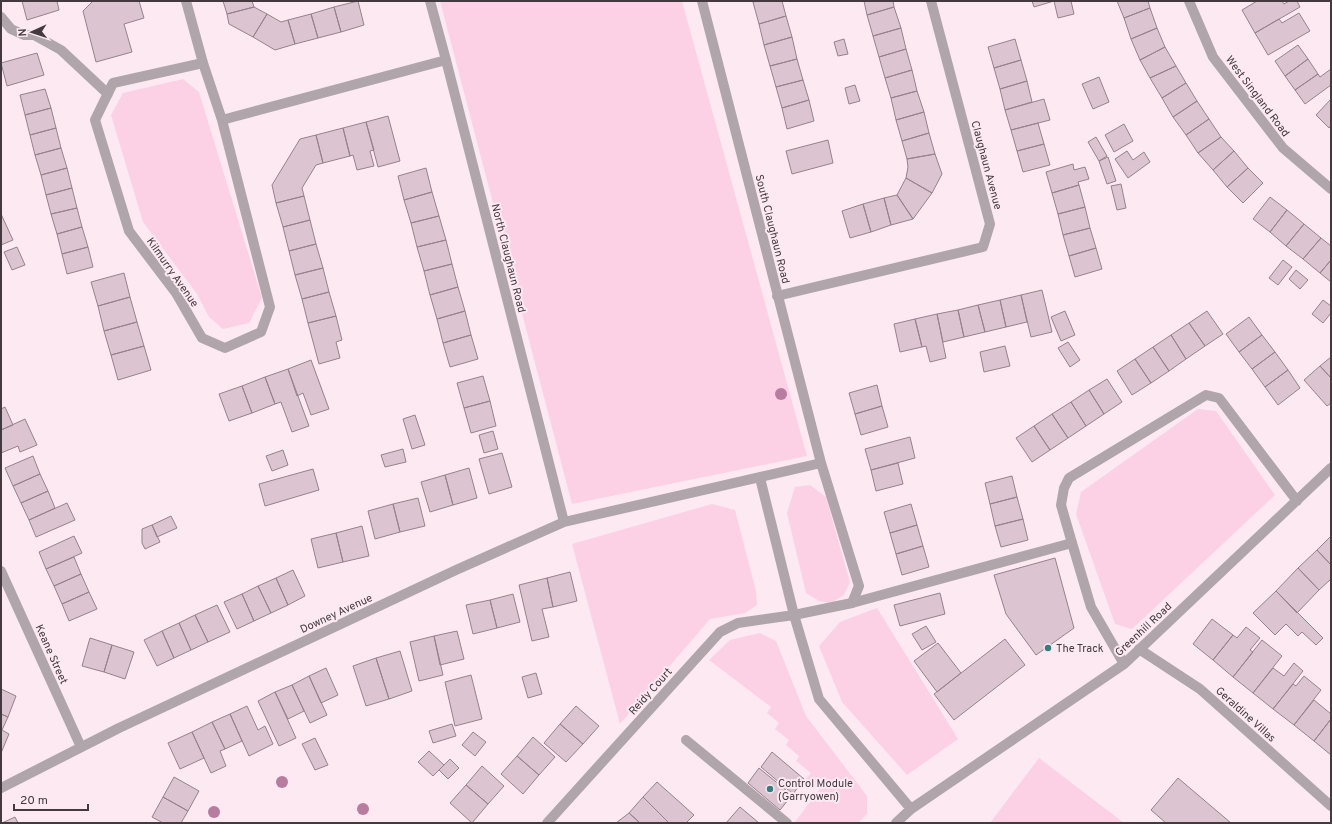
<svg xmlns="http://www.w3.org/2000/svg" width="1332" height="824" font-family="Overpass,sans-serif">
  <rect width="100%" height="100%" fill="#fce9f2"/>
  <path fill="#fcd1e6" d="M440,1H682L807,456L572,504Z
    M183,79L199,92L262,298L249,323L223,329L209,317L197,294L143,222L111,115L123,93Z
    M1198,409L1216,411L1275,495L1132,629L1115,624L1076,514L1081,492Z
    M810,485L826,497L850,582L844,595L831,603L819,601L806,593L787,513L795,487Z
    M712,504L735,510L756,591L757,605L745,613L710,619L620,724L572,544Z
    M877,608L958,739L907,775L842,702L819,646L840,622Z
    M760,633L776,641L806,716L867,796V814L858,823H794L820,789L806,779L811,773L796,761L799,756L786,745L789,740L775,729L779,723L767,713L771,707L709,660L730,640Z
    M1039,758L1124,823H990Z"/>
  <path fill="#dcc5d0" stroke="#97818c" d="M22,1H57L59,10L27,20Z
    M93,1H139L144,18L124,24L132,52L96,62L83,11Z
    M223,1H252L254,7L227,14Z
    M358,1L364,25L341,32L334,7Z
    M757,1H782L786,16L759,24L753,2Z
    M864,1H893L894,7L867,15Z
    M1032,1H1054L1034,7Z
    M1054,1H1071L1074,14L1058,18Z
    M1117,1H1148L1150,8L1124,18Z
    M1257,1H1282L1284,4L1289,1H1297L1300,7L1255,33L1242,10Z
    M254,7L267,14L253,37L229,24L227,14Z
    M334,7L341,32L318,38L311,14Z
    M894,7L901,28L873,36L867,15Z
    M1150,8L1157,28L1131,39L1124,18Z
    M1299,13L1310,31L1268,55L1255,33L1279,19L1282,23Z
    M267,14L281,22L288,20L295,44L275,50L253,37Z
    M311,14L318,38L295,44L288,20Z
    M786,16L792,37L764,45L759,24Z
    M901,28L906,49L879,57L873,36Z
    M1157,28L1165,47L1140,60L1131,39Z
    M792,37L797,59L770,66L764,45Z
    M844,39L848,54L838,56L834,42Z
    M1015,39L1021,60L994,68L988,47Z
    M1298,45L1308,59L1285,76L1275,61Z
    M1165,47L1176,66L1150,78L1140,60Z
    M906,49L912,70L885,78L879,57Z
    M37,53L44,75L7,86L1,63Z
    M797,59L803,80L776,87L770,66Z
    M1308,59L1318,74L1295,90L1285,76Z
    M1021,60L1027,81L1000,89L994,68Z
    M1176,66L1186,83L1162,98L1150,78Z
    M1331,69V85L1305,104L1295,90L1318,74L1320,77Z
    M912,70L917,91L891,98L885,78Z
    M1099,77L1109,102L1093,109L1082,84Z
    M803,80L809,100L782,108L776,87Z
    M1027,81L1032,102L1005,110L1000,89Z
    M1186,83L1197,101L1173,117L1162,98Z
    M855,85L860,101L849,104L845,88Z
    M45,89L51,108L25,115L20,95Z
    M917,91L924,112L896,120L891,98Z
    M1044,99L1050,120L1011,130L1005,110Z
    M1331,99V125L1329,128L1316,115Z
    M809,100L814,121L787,129L782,108Z
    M1197,101L1209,119L1186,135L1173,117Z
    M51,108L56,128L30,135L25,115Z
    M924,112L929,133L902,141L896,120Z
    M388,116L400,161L378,167L366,122Z
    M1209,119L1221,137L1198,153L1186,135Z
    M366,122L374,150L370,151L374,166L357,170L353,155L350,156L343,128Z
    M1038,123L1044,144L1017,151L1011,130Z
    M1124,124L1133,141L1114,152L1105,135Z
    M56,128L61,148L35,155L30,135Z
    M343,128L350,156L323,163L316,135Z
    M929,133L935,154L907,159L902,141Z
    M316,135L323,163L316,165L302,188L304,196L276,203L272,185L300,139Z
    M1096,137L1107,156L1099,161L1088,142Z
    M1221,137L1234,151L1213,170L1198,153Z
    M828,140L833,163L792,174L786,151Z
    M1044,144L1050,165L1023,172L1017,151Z
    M61,148L67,168L41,175L35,155Z
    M1127,151L1133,160L1144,152L1150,162L1128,178L1115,159Z
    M1234,151L1248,168L1227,187L1213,170Z
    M935,154L942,174L932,193L906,178L908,167L907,159Z
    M1108,157L1116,181L1107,184L1099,161Z
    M1073,164L1074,170L1085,167L1089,179L1078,182L1079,185L1052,193L1046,172Z
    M67,168L72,188L46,195L41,175Z
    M426,168L432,192L404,200L398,176Z
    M1248,168L1263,183L1243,203L1227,187Z
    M906,178L932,193L913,219L897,195Z
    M1121,184L1126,208L1117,210L1111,186Z
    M1079,185L1085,207L1058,214L1052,193Z
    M72,188L77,208L51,214L46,195Z
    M432,192L439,216L411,223L404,200Z
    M897,195L913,219L891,225L884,198Z
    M304,196L310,220L283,227L276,203Z
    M1270,197L1287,210L1270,232L1253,219Z
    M884,198L891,225L871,232L863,204Z
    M863,204L871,232L850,238L842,211Z
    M1085,207L1090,228L1063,235L1058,214Z
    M77,208L82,227L57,234L51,214Z
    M1287,210L1304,224L1286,246L1270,232Z
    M1,214L13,240L1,245Z
    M439,216L446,240L417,247L411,223Z
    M310,220L316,244L289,251L283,227Z
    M1304,224L1321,238L1303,259L1286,246Z
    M82,227L88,247L62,254L57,234Z
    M1090,228L1096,248L1069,256L1063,235Z
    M1321,238L1331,246V260L1320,273L1303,259Z
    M446,240L452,264L424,271L417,247Z
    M316,244L323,268L295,275L289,251Z
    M17,247L25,265L12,270L4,252Z
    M88,247L93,267L67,274L62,254Z
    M1096,248L1102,269L1075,277L1069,256Z
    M1283,260L1292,267L1278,285L1269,278Z
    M1331,260V282L1320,273Z
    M452,264L458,287L430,295L424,271Z
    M323,268L329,292L302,299L295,275Z
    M1296,270L1308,280L1300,289L1289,279Z
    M124,273L130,297L98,306L91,282Z
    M458,287L465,311L437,319L430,295Z
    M1042,290L1052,332L1031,337L1021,295Z
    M329,292L336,316L308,323L302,299Z
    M1021,295L1027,322L1006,327L1000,300Z
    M130,297L137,322L104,331L98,306Z
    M1000,300L1006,327L985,332L978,305Z
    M1323,300L1331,306V313L1323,323L1312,314Z
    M978,305L985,332L964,337L958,310Z
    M958,310L964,337L943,342L937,314Z
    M465,311L471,335L443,343L437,319Z
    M1065,311L1075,335L1061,341L1051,317Z
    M1207,311L1223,334L1205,346L1189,323Z
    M937,314L946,358L930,362L926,346L922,347L915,319Z
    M336,316L342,340L336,342L340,358L319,364L308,323Z
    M1249,317L1262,335L1239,352L1226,334Z
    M915,319L922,347L900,352L894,324Z
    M137,322L144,346L111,355L104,331Z
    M1189,323L1205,346L1186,359L1171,335Z
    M471,335L478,359L450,367L443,343Z
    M1171,335L1186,359L1169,371L1153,347Z
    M1262,335L1275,352L1252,369L1239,352Z
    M1068,342L1080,360L1070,367L1058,348Z
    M144,346L151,370L118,380L111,355Z
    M1005,346L1010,366L984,372L980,352Z
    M1153,347L1169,371L1151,383L1135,359Z
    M1275,352L1288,370L1265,387L1252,369Z
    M1331,357V378L1320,366Z
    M1135,359L1151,383L1132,395L1117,371Z
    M311,360L329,409L311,415L303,393L297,396L288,369Z
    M1320,366L1331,378V403L1327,406L1304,380Z
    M288,369L309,426L292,432L281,402L275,404L265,377Z
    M1288,370L1300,388L1278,405L1265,387Z
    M483,376L490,401L464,408L457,383Z
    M265,377L275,404L252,413L242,386Z
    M1107,379L1122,402L1104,414L1089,390Z
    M877,385L882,406L855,414L849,393Z
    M242,386L252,413L229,421L219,394Z
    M1089,390L1104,414L1086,426L1071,402Z
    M490,401L496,426L471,433L464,408Z
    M1071,402L1086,426L1068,438L1052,414Z
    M882,406L888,427L861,435L855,414Z
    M5,407L13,425L1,430V409Z
    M1052,414L1068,438L1050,450L1034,426Z
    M415,415L425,445L412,449L403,419Z
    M25,419L37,445L20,452L18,446L1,453V430Z
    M1034,426L1050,450L1032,462L1016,438Z
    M493,431L498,449L484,453L479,435Z
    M910,437L915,458L871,470L865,449Z
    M403,449L406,462L385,467L381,455Z
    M283,450L288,465L272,471L266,456Z
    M502,453L512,487L489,494L479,459Z
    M33,456L40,474L13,486L5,468Z
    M898,463L903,484L876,491L871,470Z
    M469,468L477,498L453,505L445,475Z
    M313,469L319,490L265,506L259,484Z
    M40,474L48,491L21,503L13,486Z
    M445,475L453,505L430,512L421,482Z
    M1012,476L1017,497L990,504L985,483Z
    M48,491L55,508L29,520L21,503Z
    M1017,497L1023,519L995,526L990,504Z
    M418,498L425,526L400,532L393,504Z
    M67,503L75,520L36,537L29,520Z
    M393,504L400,532L375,539L368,511Z
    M911,504L917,525L890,533L884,512Z
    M171,516L177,528L157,537L152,525Z
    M1023,519L1028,540L1001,547L995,526Z
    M152,525L160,542L145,549L142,543V529Z
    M917,525L923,546L896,554L890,533Z
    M362,526L369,556L343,562L336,533Z
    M336,533L343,562L318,568L311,539Z
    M74,536L82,553L46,569L39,552Z
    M1331,536V565L1317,550Z
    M923,546L929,567L902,575L896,554Z
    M1317,550L1331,565V579L1319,590L1298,568Z
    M74,557L81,574L54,586L46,569Z
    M1055,558L1074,628L1036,655L1006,614L994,575Z
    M1298,568L1319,590L1297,613L1276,591Z
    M293,570L305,596L288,605L276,578Z
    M570,572L577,601L553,607L547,578Z
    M81,574L89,592L62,604L54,586Z
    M276,578L288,605L271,613L258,586Z
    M547,578L553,607L542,609L549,637L532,641L519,585Z
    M258,586L271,613L254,621L242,594Z
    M1276,591L1323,638L1316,645L1302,632L1298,636L1286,624L1275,635L1253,613Z
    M89,592L97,609L69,621L62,604Z
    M940,593L945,614L900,626L894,605Z
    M242,594L254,621L237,629L224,602Z
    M513,594L520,622L497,628L490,600Z
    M490,600L497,628L473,634L466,605Z
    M217,605L230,632L208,642L195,615Z
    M195,615L208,642L191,650L179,623Z
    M1212,619L1233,635L1213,660L1193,644Z
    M179,623L191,650L174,658L162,631Z
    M926,626L936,642L922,650L912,634Z
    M1246,627L1260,638L1250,650L1253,652L1233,677L1213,660L1233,635L1237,638Z
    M162,631L174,658L157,666L144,640Z
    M457,631L464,659L440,665L434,636Z
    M434,636L443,675L419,681L410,642Z
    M90,638L112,645L104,672L82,666Z
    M1005,639L1025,665L954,720L934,694Z
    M1262,640L1282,656L1253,693L1233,677Z
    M938,643L961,673L937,692L914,661Z
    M112,645L134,652L125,679L104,672Z
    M400,651L412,691L389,699L376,658Z
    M376,658L389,699L366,706L353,666Z
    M1294,663L1303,671L1273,709L1253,693L1273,668L1284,676Z
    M326,668L338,695L321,703L309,676Z
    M536,673L542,694L528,698L522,677Z
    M471,675L482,719L455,726L445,682Z
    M309,676L327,715L310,723L292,685Z
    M1304,676L1321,690L1294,725L1273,709L1293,684L1296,686Z
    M292,685L304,711L288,719L275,692Z
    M1,689L16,696L8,717L1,714Z
    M275,692L296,738L279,746L258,701Z
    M1314,700L1331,714V719L1314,741L1294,725Z
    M247,706L258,730L265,726L273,744L249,756L230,714Z
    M576,706L599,726L583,744L560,724Z
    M1,714L8,717L2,730L9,734L1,753Z
    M230,714L242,741L225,749L212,722Z
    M1331,719V755L1314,741Z
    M212,722L225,749L220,751L226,766L211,773L192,732Z
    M452,724L456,736L433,743L429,731Z
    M560,724L583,744L566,762L544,743Z
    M192,732L204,758L180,769L168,743Z
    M473,732L486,742L475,756L462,745Z
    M533,737L555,757L539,775L517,756Z
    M315,738L328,765L315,770L302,744Z
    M429,751L444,765L433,776L418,762Z
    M772,752L804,779L793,794L761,767Z
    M517,756L539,775L523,794L501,774Z
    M450,759L459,768L448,779L439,770Z
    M482,766L504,786L488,804L466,785Z
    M759,768L792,795L780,810L748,783Z
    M174,777L199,791L188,811L163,797Z
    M1178,778L1231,823H1166L1151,810Z
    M657,782L694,815L686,823H669L643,797Z
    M466,785L488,804L472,823L450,803Z
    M163,797L188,811L181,823H163L152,817Z
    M643,797L669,823H640L629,813Z
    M740,807L759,823H726Z
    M629,813L640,823H616Z
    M15,817L18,823H2Z"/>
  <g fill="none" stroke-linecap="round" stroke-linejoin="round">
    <path stroke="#afa5aa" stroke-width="10" d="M852,603L1072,543
      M686,740L787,823"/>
    <path stroke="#afa5aa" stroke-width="10" d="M186,1L203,63L222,120L446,60
      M430,1L446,60L564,522
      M702,1L821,463L859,586L852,603L794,615L819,699L911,809
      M1189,1L1213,57L1283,148L1331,189
      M1,17L11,29L24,35H34L61,50L108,94
      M203,63L113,83L95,120L129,231L176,293L202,338L225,348L261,332L270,307L222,120
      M777,296L983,247L990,224L931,1
      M1,571L81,747
      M1139,649L1200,689L1331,806
      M1124,664L1091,607L1072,543L1061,505L1064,488L1069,478L1206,395L1219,398L1297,501
      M1,788L119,728L456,570L564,522L821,463
      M547,823L720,632L738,623L794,615L760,478
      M896,823L911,809L1124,664L1331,468"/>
  </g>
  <g fill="#b77c9f">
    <circle cx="781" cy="394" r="6"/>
    <circle cx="282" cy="782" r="6"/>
    <circle cx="363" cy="809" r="6"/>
    <circle cx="214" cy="812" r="6"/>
  </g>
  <g fill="#357e80" stroke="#fce9f2" stroke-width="1.5">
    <circle cx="1048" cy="648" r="4"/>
    <circle cx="770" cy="789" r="4"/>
  </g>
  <g text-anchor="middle" stroke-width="4" stroke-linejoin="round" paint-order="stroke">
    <g font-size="11" fill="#43393e" stroke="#fce9f2">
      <text transform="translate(1258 96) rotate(53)" y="4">West Singland Road</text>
      <text transform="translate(987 165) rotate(75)" y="4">Claughaun Avenue</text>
      <text transform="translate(773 229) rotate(76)" y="4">South Claughaun Road</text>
      <text transform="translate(509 258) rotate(76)" y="4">North Claughaun Road</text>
      <text transform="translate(173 272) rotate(55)" y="4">Kilmurry Avenue</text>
      <text transform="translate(336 613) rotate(-25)" y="4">Downey Avenue</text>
      <text transform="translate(1143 629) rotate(-43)" y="4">Greenhill Road</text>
      <text transform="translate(52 654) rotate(66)" y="4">Keane Street</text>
      <text transform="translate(650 691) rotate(-48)" y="4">Reidy Court</text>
      <text transform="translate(1246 714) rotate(42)" y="4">Geraldine Villas</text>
    </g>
    <g font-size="11" fill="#43393e" stroke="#fce9f2" text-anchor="start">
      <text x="1056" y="652">The Track</text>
      <text x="778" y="787">Control Module<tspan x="778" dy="13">(Garryowen)</tspan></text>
    </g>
  </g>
  <rect width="1332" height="824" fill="none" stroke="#43393e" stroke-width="4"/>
  <g transform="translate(32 32) rotate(267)" stroke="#fce9f2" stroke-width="3" paint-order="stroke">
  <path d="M0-3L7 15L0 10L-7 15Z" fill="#43393e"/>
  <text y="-6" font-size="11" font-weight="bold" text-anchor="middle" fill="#43393e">N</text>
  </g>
  <path d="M14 804v6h74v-6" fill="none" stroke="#43393e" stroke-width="2"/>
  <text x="20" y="804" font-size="12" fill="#43393e" stroke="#fce9f2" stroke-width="3" paint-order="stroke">20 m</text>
</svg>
